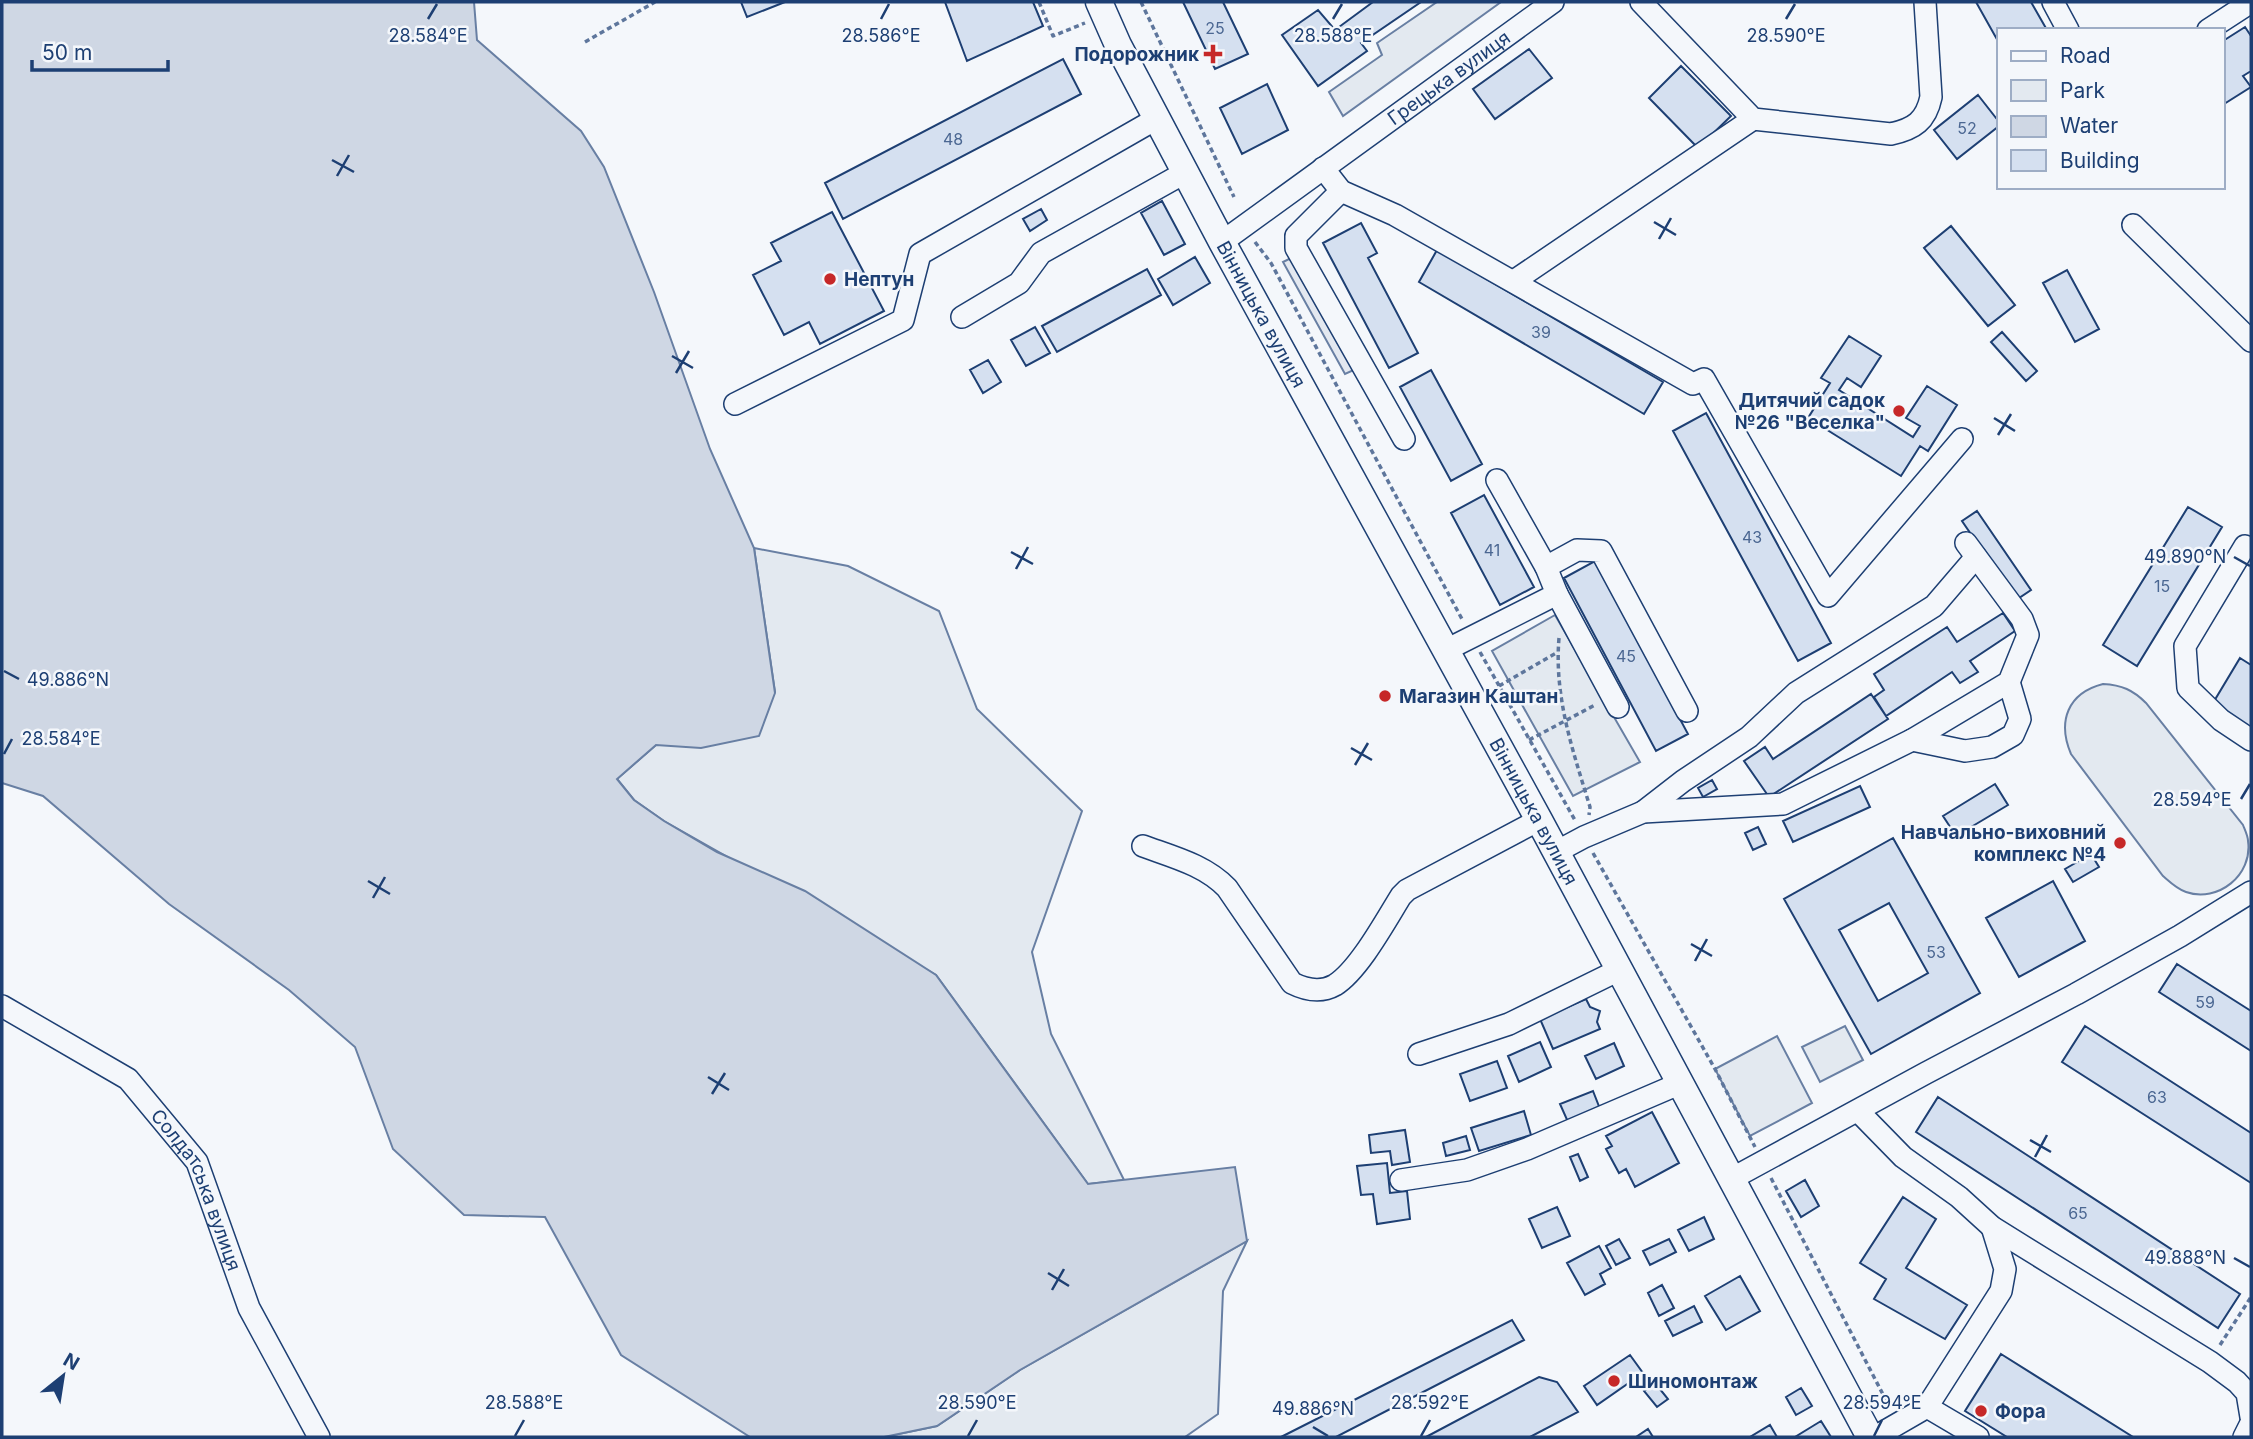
<svg xmlns="http://www.w3.org/2000/svg" width="2253" height="1439" font-family="Inter,sans-serif">
  <rect width="100%" height="100%" fill="#f4f7fb"/>
  <path fill="#e3e9f0" stroke="#687fa3" stroke-width="2" d="M1437,2H1501L1343,116L1329,92L1382,55L1377,43Z
    M754,548L848,566L939,611L977,709L1082,811L1032,952L1051,1034L1124,1180L1088,1184L936,975L664,821L634,800L617,779L656,745L775,692Z
    M1555,615L1640,762L1573,796L1492,651Z
    M2103,684C2122,685 2133,690 2146,703L2243,825C2245,830 2248,836 2248,841C2253,875 2218,903 2186,892C2177,889 2171,883 2163,876L2071,754C2057,721 2068,693 2103,684Z
    M1845,1026L1863,1060L1820,1082L1802,1047Z
    M1777,1036L1812,1103L1750,1136L1715,1069Z
    M1247,1241L1223,1291L1218,1414L1185,1437H884L937,1426L1020,1370Z"/>
  <path fill="#e3e8f0" stroke="#687fa3" stroke-width="2" d="M1295,256L1356,369L1345,374L1283,262Z"/>
  <path fill="#cfd7e4" stroke="#687fa3" stroke-width="2" d="M2,2H474L477,40L581,131L604,167L654,292L710,449L754,548L775,693L759,736L701,748L656,745L617,779L634,800L664,821L717,852L805,891L936,975L1088,1184L1235,1167L1247,1241L1020,1370L937,1426L884,1437H750L621,1355L545,1217L464,1215L393,1149L355,1047L289,990L169,904L43,796L2,783Z"/>
  <path fill="#d5e0f0" stroke="#1d3f73" stroke-width="2" fill-rule="evenodd" d="M741,2H785L747,17Z
    M945,2H1033L1043,26L967,61Z
    M1183,2H1223L1248,54L1215,69Z
    M1373,2H1421L1361,43L1367,51L1318,86L1282,35L1318,10L1335,30Z
    M1976,2H2031L2047,30H1999V43Z
    M2245,27L2251,36V71L2243,76L2251,87L2224,104L2223,41Z
    M1529,49L1552,78L1495,119L1473,89Z
    M1063,59L1081,94L843,219L825,183Z
    M1681,66L1731,116L1698,148L1649,98Z
    M1267,84L1288,130L1242,154L1220,108Z
    M1978,95L1996,118L1999,116V126L1957,159L1934,130Z
    M1162,201L1185,244L1164,255L1141,213Z
    M1041,209L1047,220L1030,231L1023,219Z
    M832,212L884,311L820,344L809,322L784,335L753,275L781,261L771,243Z
    M1361,223L1377,253L1368,258L1418,353L1389,368L1323,243Z
    M1951,226L2015,305L1988,326L1924,248Z
    M1437,250L1663,382L1644,414L1419,282Z
    M1195,257L1210,283L1173,305L1158,279Z
    M1147,269L1161,295L1057,352L1042,326Z
    M2067,270L2099,329L2075,342L2043,283Z
    M1035,327L1050,353L1026,366L1011,340Z
    M2002,332L2037,371L2026,381L1991,342Z
    M1849,336L1881,356L1861,387L1847,378L1839,390L1913,437L1920,426L1906,418L1927,386L1957,405L1928,451L1920,446L1901,476L1808,418L1830,383L1821,378Z
    M988,360L1001,382L983,393L970,370Z
    M1431,370L1482,464L1451,481L1400,387Z
    M1706,413L1831,643L1798,661L1673,431Z
    M1484,495L1534,587L1500,605L1451,513Z
    M2188,507L2222,527L2137,666L2103,645Z
    M1977,511L2031,590L2016,600L1962,521Z
    M1595,561L1688,734L1656,751L1564,578Z
    M2003,613L2015,631L1970,661L1978,672L1960,683L1952,672L1886,716L1874,697L1884,690L1874,674L1947,627L1957,642Z
    M2240,658L2251,665V733L2210,708Z
    M1871,694L1888,719L1769,797L1744,761L1765,747L1773,759Z
    M1712,780L1717,789L1703,797L1698,788Z
    M1995,784L2008,805L1956,836L1943,816Z
    M1860,786L1870,807L1793,842L1783,821Z
    M1758,827L1766,844L1753,850L1745,833Z
    M1893,838L1980,993L1871,1054L1784,899ZM1889,903L1928,973L1878,1001L1839,930Z
    M2091,854L2099,867L2073,882L2065,869Z
    M2053,881L2085,941L2019,977L1986,918Z
    M2177,964L2251,1011V1051L2159,992Z
    M1586,999L1590,1007L1600,1011L1597,1022L1600,1029L1553,1049L1540,1019Z
    M2085,1026L2251,1133V1183L2062,1062Z
    M1540,1042L1551,1067L1519,1082L1508,1056Z
    M1614,1043L1624,1066L1596,1079L1585,1056Z
    M1497,1061L1507,1088L1470,1101L1460,1074Z
    M1593,1091L1600,1109L1568,1122L1560,1104Z
    M1938,1097L2240,1294L2218,1328L1916,1132Z
    M1524,1111L1531,1135L1479,1151L1471,1128Z
    M1652,1112L1679,1163L1635,1187L1626,1169L1619,1173L1606,1149L1612,1146L1606,1136Z
    M1405,1130L1410,1162L1392,1165L1390,1151L1371,1153L1369,1135Z
    M1466,1136L1470,1150L1446,1156L1443,1143Z
    M1578,1154L1588,1177L1580,1181L1570,1157Z
    M1387,1163L1390,1193L1407,1191L1410,1219L1377,1224L1373,1194L1361,1195L1357,1166Z
    M1805,1180L1819,1206L1801,1217L1786,1191Z
    M1903,1197L1936,1219L1906,1268L1967,1305L1945,1339L1874,1299L1886,1279L1860,1263Z
    M1557,1207L1570,1236L1542,1248L1529,1219Z
    M1704,1217L1714,1239L1689,1251L1678,1230Z
    M1619,1239L1630,1258L1616,1265L1606,1246Z
    M1669,1239L1676,1252L1650,1265L1643,1251Z
    M1599,1246L1611,1268L1600,1274L1605,1284L1585,1295L1567,1263Z
    M1740,1276L1760,1311L1726,1330L1705,1296Z
    M1662,1285L1674,1308L1659,1316L1648,1293Z
    M1694,1306L1702,1322L1673,1336L1665,1321Z
    M1512,1320L1524,1340L1336,1437H1281Z
    M2001,1354L2133,1437H2007L1965,1411Z
    M1630,1355L1643,1373L1597,1405L1584,1386Z
    M1539,1377L1557,1382L1578,1412L1530,1437H1426Z
    M1655,1383L1668,1399L1657,1407L1644,1391Z
    M1801,1388L1812,1406L1796,1415L1786,1397Z
    M1821,1421L1831,1437H1795Z
    M1770,1425L1777,1437H1750Z
    M1648,1429L1653,1437H1636Z"/>
  <g fill="none" stroke-linecap="round" stroke-linejoin="round">
    <defs>
      <g id="minor">
        <path d="M1641,2L1753,119L1891,134C1914,129 1926,121 1931,97L1925,2"/>
        <path d="M2053,2L2068,30"/>
        <path d="M2208,30L2251,2"/>
        <path d="M1323,168L1341,191L1395,215L1693,384L1704,379L1828,596L1962,439"/>
        <path d="M1341,191L1296,236V248L1404,439"/>
        <path d="M2133,225L2251,341"/>
        <path id="s1" d="M1222,242L1553,2"/>
        <path d="M1514,281L1753,119"/>
        <path d="M962,317L1019,283L1041,253L1186,172"/>
        <path d="M735,404L903,320L920,254L1156,119"/>
        <path d="M2245,546L2185,646L2188,688L2221,720L2251,740"/>
        <path d="M1546,567L1577,550L1601,551L1687,711"/>
        <path d="M1557,594L1618,707"/>
        <path d="M1446,650L1557,594L1546,567L1497,480"/>
        <path d="M1912,740L1965,751L1992,747L2013,735L2020,719L2009,682"/>
        <path d="M1643,812L1683,781L1749,737L1796,693L1934,606L1976,557"/>
        <path d="M1143,846C1173,857 1205,865 1227,888L1292,983C1306,990 1321,993 1335,985C1359,970 1386,920 1401,896L1407,890L1539,820"/>
        <path d="M1556,852L1584,837L1643,812L1783,804L1912,740L2009,682L2028,635L2022,619L1966,543"/>
        <path id="s2" d="M2,1006L128,1079L197,1162L249,1308L319,1437"/>
        <path d="M1419,1054L1509,1024L1619,970"/>
        <path d="M1858,1111L1903,1157L1959,1197L1992,1227L2210,1362L2237,1382L2247,1393L2251,1417"/>
        <path d="M1733,1178L1926,1073L2076,994L2180,936L2251,892"/>
        <path d="M1401,1180L1467,1170L1527,1149L1681,1083"/>
        <path d="M1927,1407L1978,1437"/>
        <path d="M1875,1437L1927,1407L2001,1291L2005,1269L1992,1227"/>
        <path d="M2244,1437L2251,1423"/>
      </g>
      <g id="major">
        <path id="s3" d="M1099,2L1118,45L1222,242L1539,820L1870,1437"/>
      </g>
    </defs>
    <use href="#minor" stroke="#1d3f73" stroke-width="24"/>
    <use href="#major" stroke="#1d3f73" stroke-width="29"/>
    <path stroke="#5e769c" stroke-width="3.5" stroke-dasharray="5 3.5" stroke-linecap="butt" d="M1039,2L1053,36L1085,23
      M1141,2L1234,197
      M585,42L655,2
      M1255,242L1271,263L1463,621
      M1559,638C1554,698 1573,751 1590,807L1589,815
      M1480,652L1576,822
      M1499,686L1558,652
      M1529,740L1595,705
      M1593,853L1715,1069L1755,1147
      M1771,1178L1890,1408
      M2220,1345L2251,1297"/>
    <use href="#minor" stroke="#f4f7fb" stroke-width="21"/>
    <use href="#major" stroke="#f4f7fb" stroke-width="26"/>
  </g>
  <path fill="none" stroke="#1d3f73" stroke-width="2.5" d="M428,19L437,4M881,19L889,4M1333,19L1342,4M1786,19L1795,4M332,160L354,172M337,176L349,155M1654,222L1676,235M1659,239L1671,218M672,356L693,368M676,373L689,351M1994,418L2015,431M1998,435L2011,414M1011,552L1033,564M2234,557L2250,566M1016,569L1028,547M4,671L19,679M1351,748L1372,760M4,754L12,739M1355,765L1368,743M2241,799L2250,784M368,881L390,894M373,898L385,877M1691,944L1712,956M1695,961L1707,939M708,1077L729,1090M712,1094L725,1073M2030,1140L2051,1152M2035,1157L2047,1135M2234,1258L2250,1267M1048,1273L1069,1286M1052,1290L1064,1269M1313,1427L1328,1436M515,1436L524,1420M968,1436L977,1420M1421,1436L1430,1420M1874,1436L1882,1420"/>
  <g fill="#c62828" stroke="#f4f7fb" stroke-width="2.5">
    <path d="M1209.5 43.5h7v7h7v7h-7v7h-7v-7h-7v-7h7z"/>
    <circle cx="830" cy="279" r="7"/>
    <circle cx="1899" cy="411" r="7"/>
    <circle cx="1385" cy="696" r="7"/>
    <circle cx="2120" cy="843" r="7"/>
    <circle cx="1614" cy="1381" r="7"/>
    <circle cx="1981" cy="1411" r="7"/>
  </g>
  <g text-anchor="middle" stroke-width="5" stroke-linejoin="round" paint-order="stroke">
    <g font-size="16" fill="#4b6792">
      <text x="1215" y="34">25</text>
      <text x="1967" y="134">52</text>
      <text x="953" y="145">48</text>
      <text x="1541" y="338">39</text>
      <text x="1752" y="543">43</text>
      <text x="1492" y="556">41</text>
      <text x="2162" y="592">15</text>
      <text x="1626" y="662">45</text>
      <text x="1936" y="958">53</text>
      <text x="2205" y="1008">59</text>
      <text x="2157" y="1103">63</text>
      <text x="2078" y="1219">65</text>
    </g>
    <g font-size="19" font-weight="bold" fill="#1d3f73" stroke="#f4f7fb" text-anchor="start">
      <text x="1199" y="61" text-anchor="end">Подорожник</text>
      <text x="844" y="286">Нептун</text>
      <text x="1885" y="407" text-anchor="end">Дитячий садок<tspan x="1885" dy="22">№26 "Веселка"</tspan></text>
      <text x="1399" y="703">Магазин Каштан</text>
      <text x="2106" y="839" text-anchor="end">Навчально-виховний<tspan x="2106" dy="22">комплекс №4</tspan></text>
      <text x="1628" y="1388">Шиномонтаж</text>
      <text x="1995" y="1418">Фора</text>
    </g>
    <g font-size="19" fill="#1d3f73" stroke="#f4f7fb">
      <text dy="7" stroke="none"><textPath href="#s1" startOffset="280">Грецька вулиця</textPath></text>
      <text dy="7" stroke="none"><textPath href="#s3" startOffset="352">Вінницька вулиця</textPath></text>
      <text dy="7" stroke="none"><textPath href="#s3" startOffset="919">Вінницька вулиця</textPath></text>
      <text dy="7" stroke="none"><textPath href="#s2" startOffset="278">Солдатська вулиця</textPath></text>
    </g>
  </g>
  <g font-size="18" text-anchor="middle" fill="#1d3f73" stroke="#f4f7fb" stroke-width="5" stroke-linejoin="round" paint-order="stroke">
    <text x="428" y="42">28.584°E</text>
    <text x="881" y="42">28.586°E</text>
    <text x="1333" y="42">28.588°E</text>
    <text x="1786" y="42">28.590°E</text>
    <text x="2185" y="563">49.890°N</text>
    <text x="68" y="686">49.886°N</text>
    <text x="61" y="745">28.584°E</text>
    <text x="2192" y="806">28.594°E</text>
    <text x="2185" y="1264">49.888°N</text>
    <text x="524" y="1409">28.588°E</text>
    <text x="977" y="1409">28.590°E</text>
    <text x="1430" y="1409">28.592°E</text>
    <text x="1882" y="1409">28.594°E</text>
    <text x="1313" y="1415">49.886°N</text>
  </g>
  <rect width="2253" height="1439" fill="none" stroke="#1d3f73" stroke-width="7"/>
  <rect x="1997" y="28" width="228" height="161" fill="#f4f7fb" stroke="#9eadc5" stroke-width="2"/>
  <rect x="2011" y="51" width="35" height="10" fill="#f4f7fb" stroke="#9eadc5" stroke-width="2"/>
  <text x="2060" y="63" font-size="21" fill="#1d3f73">Road</text>
  <rect x="2011" y="80" width="35" height="21" fill="#e3e9f0" stroke="#9eadc5" stroke-width="2"/>
  <text x="2060" y="98" font-size="21" fill="#1d3f73">Park</text>
  <rect x="2011" y="116" width="35" height="21" fill="#cfd7e4" stroke="#9eadc5" stroke-width="2"/>
  <text x="2060" y="133" font-size="21" fill="#1d3f73">Water</text>
  <rect x="2011" y="150" width="35" height="21" fill="#d5e0f0" stroke="#9eadc5" stroke-width="2"/>
  <text x="2060" y="168" font-size="21" fill="#1d3f73">Building</text>
  <g transform="translate(63 1376) rotate(30)" stroke="#f4f7fb" stroke-width="5" paint-order="stroke">
  <path d="M0-5L12 26L0 18L-12 26Z" fill="#1d3f73"/>
  <text y="-10" font-size="19" font-weight="bold" text-anchor="middle" fill="#1d3f73">N</text>
  </g>
  <path d="M32 60v10h136v-10" fill="none" stroke="#1d3f73" stroke-width="3.5"/>
  <text x="42" y="60" font-size="21" fill="#1d3f73" stroke="#f4f7fb" stroke-width="5" paint-order="stroke">50 m</text>
</svg>
